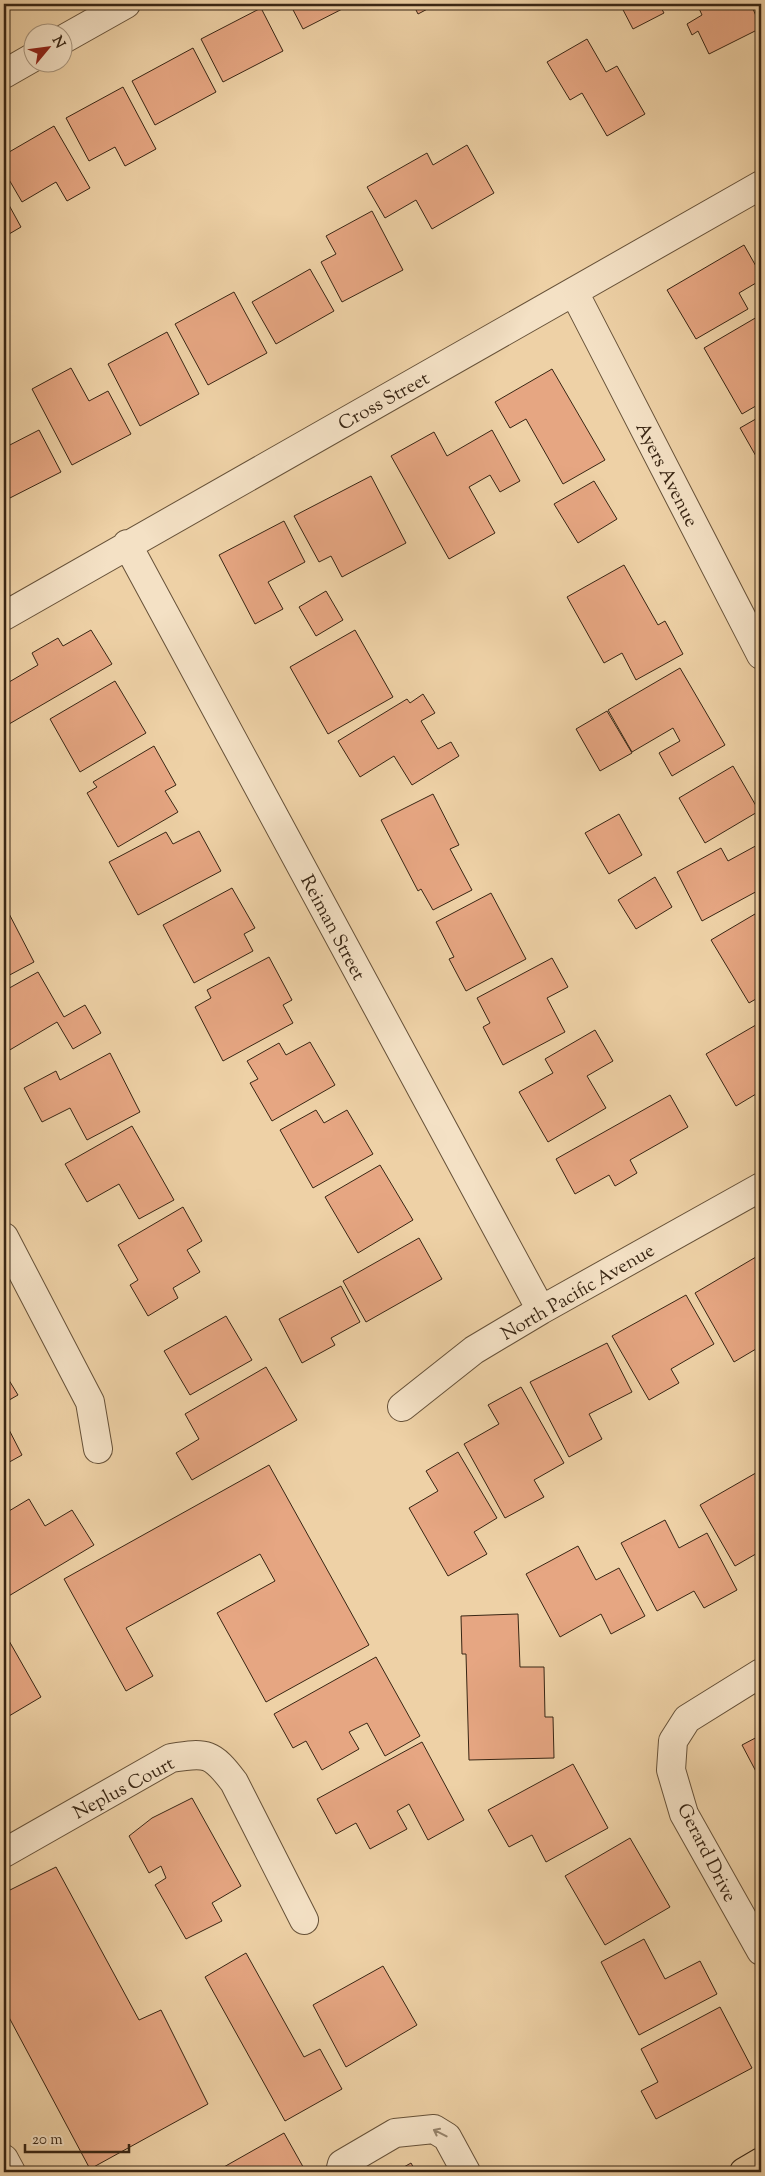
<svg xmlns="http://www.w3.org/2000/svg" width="765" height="2176" font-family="'Sorts Mill Goudy',serif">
  <rect width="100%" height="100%" fill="#eed1a6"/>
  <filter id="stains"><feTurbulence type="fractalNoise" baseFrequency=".004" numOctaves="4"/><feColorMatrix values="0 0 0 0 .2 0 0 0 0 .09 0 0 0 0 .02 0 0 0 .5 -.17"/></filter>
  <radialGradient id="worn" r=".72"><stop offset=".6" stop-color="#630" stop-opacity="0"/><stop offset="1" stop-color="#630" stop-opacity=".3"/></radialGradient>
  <path fill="#e6a682" stroke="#392614" d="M290,4H352L303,29Z
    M413,4H437L418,14Z
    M620,4H659L664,13L633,29Z
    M697,4H751L761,28L709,54L698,31L692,35L687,24L702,15Z
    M261,8L283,51L223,82L201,39Z
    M587,39L606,72L617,66L645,114L607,136L582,93L570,100L547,62Z
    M193,48L216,92L155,125L132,81Z
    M123,87L156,149L125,166L115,147L89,161L66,118Z
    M54,126L90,188L67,201L56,182L22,202L4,171V155Z
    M467,145L494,193L432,229L416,200L385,218L367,187L427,153L433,165Z
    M4,196L21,227L4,237Z
    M372,211L403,270L342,302L321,262L336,254L326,236Z
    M744,245L761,275V280L739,293L748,309L696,339L667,290Z
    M310,269L334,311L276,344L252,302Z
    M234,292L267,353L208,385L175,324Z
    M757,317L761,325V403L742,414L704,348Z
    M167,332L199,394L140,426L108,364Z
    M71,368L89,401L108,391L131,434L72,465L32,389Z
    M552,369L605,460L563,484L526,419L510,428L495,402Z
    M761,416V465L740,428Z
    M39,430L61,472L4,501V448Z
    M492,430L520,481L500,492L490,475L469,487L495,533L449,559L391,456L434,432L447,456Z
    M371,476L406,543L342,577L331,556L319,562L294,516Z
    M594,481L617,519L578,543L554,504Z
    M284,521L305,562L268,582L283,609L255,624L219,555Z
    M624,565L658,625L665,621L683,654L636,680L622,653L604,663L567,597Z
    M326,591L343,620L316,636L299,607Z
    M91,630L112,664L4,727V685L38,665L32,653L58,638L63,646Z
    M355,630L393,697L328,734L290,667Z
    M680,668L725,745L672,776L659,753L680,741L673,728L632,752L608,710Z
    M115,681L146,733L80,772L50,719Z
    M423,694L435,713L421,721L438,749L451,742L459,756L412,785L394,756L360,777L338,741L407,699L410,703Z
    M607,711L632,753L600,771L576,729Z
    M154,746L176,785L165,791L178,812L118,847L87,793L97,787L93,782Z
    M733,766L759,811L705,843L679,798Z
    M433,794L459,845L450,849L472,890L433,910L421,889L418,891L381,820Z
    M619,814L642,855L609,874L585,833Z
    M199,831L221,871L138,915L109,862L166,832L173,844Z
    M761,843V889L702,921L677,872L721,848L728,861Z
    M655,877L672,907L636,929L618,900Z
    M232,888L255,928L244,934L253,951L194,983L163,925Z
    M491,893L526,959L466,991L449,959L454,957L436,922Z
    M4,904L34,962L4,978Z
    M755,914L761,926V996L749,1003L711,940Z
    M269,957L292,1000L283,1005L293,1023L223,1061L195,1007L211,998L207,990Z
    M552,958L568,987L547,998L565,1032L503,1065L483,1027L490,1023L477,998Z
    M38,972L64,1017L85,1005L101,1033L73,1049L57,1022L8,1051L4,1044V991Z
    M761,1022V1091L736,1106L706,1054Z
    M595,1030L613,1061L587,1076L606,1108L548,1142L519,1092L553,1073L545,1059Z
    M310,1042L335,1085L272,1121L250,1083L258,1079L247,1061L279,1043L286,1055Z
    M110,1053L140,1112L87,1140L70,1108L42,1122L24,1088L56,1071L60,1080Z
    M670,1095L688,1127L630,1160L637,1173L615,1186L609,1175L575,1194L556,1159Z
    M316,1110L324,1123L347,1110L373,1154L313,1188L280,1130Z
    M132,1126L174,1200L139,1219L119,1184L87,1202L65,1164Z
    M380,1165L413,1220L358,1253L325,1197Z
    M183,1207L202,1241L187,1250L200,1272L173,1288L178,1298L148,1316L130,1285L138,1280L118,1245Z
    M419,1238L442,1279L366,1322L343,1281Z
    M761,1254V1326L759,1327L761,1331V1346L734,1362L695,1293Z
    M341,1286L360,1322L331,1338L335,1345L302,1363L279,1319Z
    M686,1295L714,1344L671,1369L679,1383L649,1400L612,1336Z
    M226,1316L252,1360L190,1395L164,1351Z
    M607,1343L632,1392L589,1414L602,1439L569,1457L530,1382Z
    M266,1367L297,1420L192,1480L176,1453L199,1439L185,1414Z
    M4,1372L18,1395L4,1403Z
    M521,1387L564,1463L534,1480L544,1497L505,1518L464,1444L499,1424L488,1405Z
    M4,1420L22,1455L4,1465Z
    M458,1452L497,1518L474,1532L487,1554L448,1576L409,1508L438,1491L426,1471Z
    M269,1465L369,1645L266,1702L217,1613L275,1581L260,1554L126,1628L153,1676L126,1691L64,1579Z
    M761,1470V1551L735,1566L700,1505Z
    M29,1499L45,1526L72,1510L94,1545L7,1597L4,1591V1514Z
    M665,1520L679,1548L707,1533L737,1590L704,1608L694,1591L657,1611L621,1543Z
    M578,1546L596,1580L619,1568L645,1616L611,1634L601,1614L560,1637L526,1574Z
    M518,1614L520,1667H544L545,1717H553L554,1758L469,1760L466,1654H462L461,1616Z
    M4,1632L41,1697L4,1719Z
    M376,1657L420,1736L385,1756L367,1723L349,1732L359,1749L322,1770L306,1741L293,1748L274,1714Z
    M761,1735V1781L742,1745Z
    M422,1742L464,1820L428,1840L409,1804L397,1811L407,1829L370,1849L356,1823L336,1834L317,1799Z
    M573,1764L608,1828L546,1862L532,1835L509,1847L488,1810Z
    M192,1798L241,1886L212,1903L222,1921L186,1939L155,1885L166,1878L161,1866L149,1873L129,1836L152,1818Z
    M630,1838L670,1907L605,1945L565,1876Z
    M56,1867L139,2020L161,2010L208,2104L90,2169L4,2008V1893Z
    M644,1939L665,1979L700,1961L717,1994L639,2035L601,1962Z
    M246,1953L304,2057L320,2049L342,2089L285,2121L205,1977Z
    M383,1966L417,2025L346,2067L313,2005Z
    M720,2007L752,2068L656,2119L641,2091L658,2082L641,2049Z
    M284,2133L306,2172H215Z
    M411,2163L416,2172H395Z"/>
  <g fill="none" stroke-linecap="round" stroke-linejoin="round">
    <defs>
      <path id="minor" d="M62,40L126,4
        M4,74L32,58
        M574,292L761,655
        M127,544L541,1310
        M4,616L761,185
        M4,1237L90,1402L98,1449
        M402,1407L474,1350L541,1310L761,1187
        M761,1673L687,1719L673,1741L671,1770L684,1814L761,1951
        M4,1853L171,1758C207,1752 212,1753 234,1782L304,1920
        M4,2159L11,2172
        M340,2172L342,2164L395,2133L434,2129L447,2137L466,2172"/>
      <path id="major" d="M744,2172L761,2162"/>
    </defs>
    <use href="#minor" stroke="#665138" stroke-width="30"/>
    <use href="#major" stroke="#392614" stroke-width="30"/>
    <use href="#minor" stroke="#f4e1c5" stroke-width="28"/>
    <use href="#major" stroke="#eed1a6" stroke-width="28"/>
  </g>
  <defs><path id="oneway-shaft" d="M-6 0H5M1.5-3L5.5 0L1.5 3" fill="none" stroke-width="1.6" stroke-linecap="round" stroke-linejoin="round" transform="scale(1.25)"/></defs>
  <use stroke="#96846c" href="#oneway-shaft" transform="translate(440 2133) rotate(-153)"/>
  <g text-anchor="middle" stroke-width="4" stroke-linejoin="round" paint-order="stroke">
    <g font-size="19" fill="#392614" stroke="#f4e1c5">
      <text transform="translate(383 400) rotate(-29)" y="7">Cross Street</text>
      <text transform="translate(668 474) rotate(63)" y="7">Ayers Avenue</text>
      <text transform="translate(334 927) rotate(62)" y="7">Reiman Street</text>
      <text transform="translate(577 1291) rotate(-30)" y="7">North Pacific Avenue</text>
      <text transform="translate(123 1787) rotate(-28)" y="7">Neplus Court</text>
      <text transform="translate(708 1852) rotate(63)" y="7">Gerard Drive</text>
    </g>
  </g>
  <rect width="765" height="2176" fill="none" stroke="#eed1a6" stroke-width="20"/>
  <rect x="5" y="5" width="755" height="2166" fill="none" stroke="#392614" stroke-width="2.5"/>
  <rect x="10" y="10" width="745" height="2156" fill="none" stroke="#392614"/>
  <g transform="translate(48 48) rotate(61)"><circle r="24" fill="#f4e1c5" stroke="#a9967e"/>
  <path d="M0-4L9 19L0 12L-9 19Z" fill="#8f2418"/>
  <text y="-8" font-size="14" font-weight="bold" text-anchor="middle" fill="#392614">N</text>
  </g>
  <path d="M25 2144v8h104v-8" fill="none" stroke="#392614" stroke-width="2.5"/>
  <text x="32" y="2144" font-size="15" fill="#392614" stroke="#f4e1c5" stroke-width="4" paint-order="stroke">20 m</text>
  <rect width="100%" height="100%" filter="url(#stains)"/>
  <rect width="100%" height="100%" fill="url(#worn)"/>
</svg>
